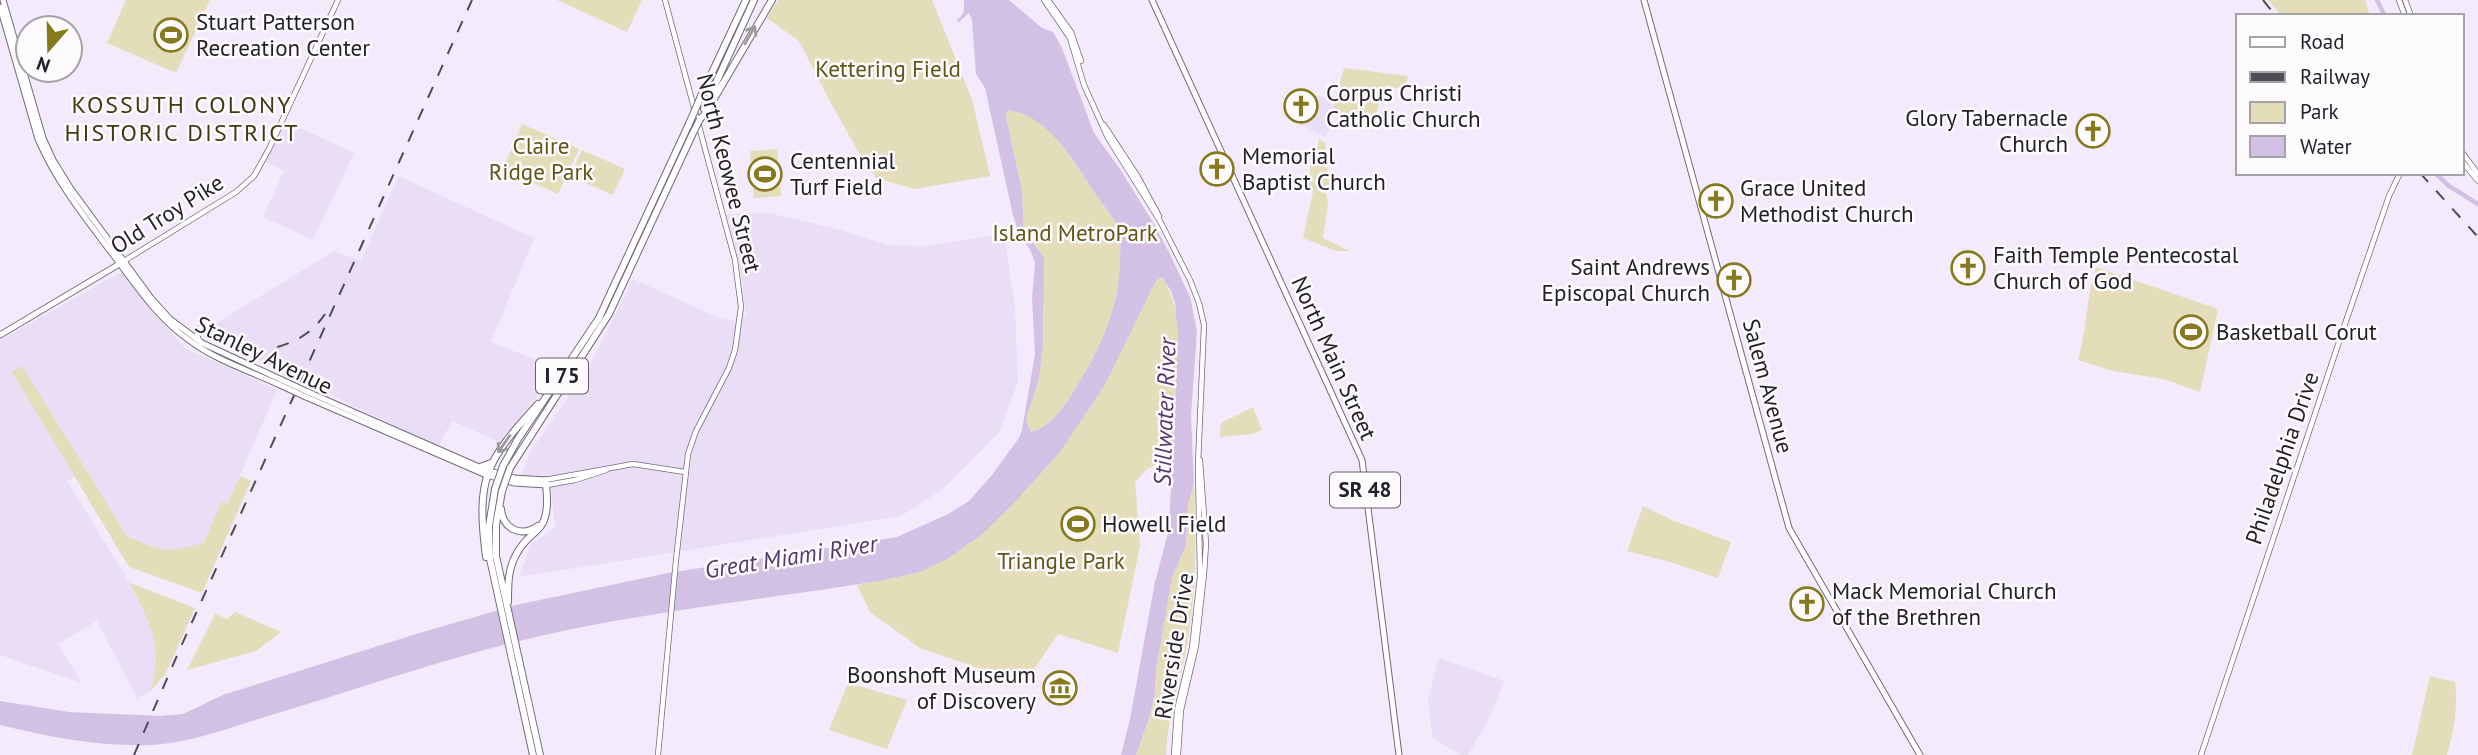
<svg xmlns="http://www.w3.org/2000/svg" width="2478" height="755" font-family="'PT Sans',sans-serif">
  <rect width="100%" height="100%" fill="#f3eafc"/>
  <path fill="#eadef7" d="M1288,92L1333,98L1332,106L1334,112L1328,133L1325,137L1283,115Z
    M283,120L354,153L313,240L263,217L284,171L264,161Z
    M398,176L534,238L491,342L559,369L500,442L452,421L438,447L202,332L334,251L361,261Z
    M769,213L837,229L889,245L924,246L1004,234L1015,308L1018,382L999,432L943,489L901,516L519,577L531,544L555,528L550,476H521L530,452L589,367L633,279L721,319L736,321L746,315L741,273L727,214Z
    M125,270L140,296L185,348L277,390L227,505L221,503L204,542L181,550L155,549L127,536L22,367L13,372L75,477L67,481L130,583L155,636L157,671L150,692L137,698L97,621L58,644L82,683L0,655V340Z
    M1439,658L1504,681L1489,719L1468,755H1461L1433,738L1432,735L1428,699Z"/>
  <path fill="#e3ddb9" d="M126,0H210L176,73L107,43Z
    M557,0H642L627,32Z
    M778,0H932L972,99L990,176L915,189L875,178V175L868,169L833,107L799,41L767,18Z
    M2268,0H2365L2370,16H2282Z
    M1344,68L1408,76L1404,90L1386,85L1371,127L1348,114L1332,111Z
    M1008,110C1050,116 1073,160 1094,192C1103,206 1118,220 1120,238C1121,245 1120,253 1120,259C1119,308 1101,348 1075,389C1064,407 1052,426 1031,432L1026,420L1039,379L1043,344L1044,257L1024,231L1022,191L1006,116Z
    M522,124L579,149L558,194L503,169Z
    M1319,139L1325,142L1328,178L1332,182L1326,191L1328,204L1323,238L1350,251H1336L1303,238L1313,192L1311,185L1303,182L1309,180L1311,160H1315Z
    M777,149L781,196L754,198L750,151Z
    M582,150L625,169L613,195L570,176Z
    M2096,267L2218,309L2200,392L2164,379L2113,371L2078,360C2087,330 2086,297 2096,267Z
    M1162,277C1186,314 1177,359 1174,401C1172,419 1174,438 1174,456L1147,469L1135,482L1140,546L1118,653L1058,634L1024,684L920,648L870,612L857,585L920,572L1041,472L1060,452L1103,388L1156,281Z
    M22,366L127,536C160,551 169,554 204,542L221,502L227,504L240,476L251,481L202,593L129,567L12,372Z
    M1253,407L1262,430L1253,434L1220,437L1221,423Z
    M1194,483C1196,537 1197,590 1187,644C1181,681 1167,717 1166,755H1136L1149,718L1155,694L1156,669L1166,604L1172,577L1186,546L1188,505Z
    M1643,506L1674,521L1731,542L1718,578L1667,561L1627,551Z
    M130,583L195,608L166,673L150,692C165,646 149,623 130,583Z
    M235,612L281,632L256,651L187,670L215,614L227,619Z
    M2430,676L2455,682C2458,706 2454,731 2447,755H2412Z
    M848,683L907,700L887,749L829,730Z"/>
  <path fill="#d3c1e5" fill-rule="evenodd" d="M964,0H1009L1042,28L1053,32L1062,48L1094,133L1120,169L1154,224L1169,252L1190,297L1197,331L1191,416L1194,483L1188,505L1186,546L1172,577L1156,669L1155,694L1149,718L1136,755H1121L1130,719L1155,582L1169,529L1178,337L1175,303L1171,291L1162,277L1156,281L1103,388L1060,452L1012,505L981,535L947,559L920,572L879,581C749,602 615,614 488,649C413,669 339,695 265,717C229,728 189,743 152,745C101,747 49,737 0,725V701L69,712L161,716L183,714L223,695L416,634L516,605L668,573L897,537L948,514L969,501L992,475L1019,438L1022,430L1035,354L1032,298L1035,263L1030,249L1020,237L1013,215L985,88L976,74L972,20L969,13L958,23L957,20C965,14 964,10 964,0ZM1008,110C1050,117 1073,160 1094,192C1104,207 1118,220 1120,238C1121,245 1120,253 1120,260C1119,308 1101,348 1075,389C1064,407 1052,426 1031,432L1026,420L1039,379L1043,344L1044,257L1024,231L1022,191L1006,116Z"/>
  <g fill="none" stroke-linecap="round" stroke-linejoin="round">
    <path stroke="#d3c1e5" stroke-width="4.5" d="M2377,0L2385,16
      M2435,173L2449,186L2478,204"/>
    <defs>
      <path id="secondary" d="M1044,0L1070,38L1084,85L1108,138L1160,221L1190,280L1199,303L1204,325L1198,464L1200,577L1192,648L1177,710L1174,755
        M1048,0L1071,32L1081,61
        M2399,0L2405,16
        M2405,0L2411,16
        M1104,125L1138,177L1159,216
        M2462,152L2478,174
        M2462,161L2478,181
        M124,261L236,192L254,176L269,149L338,0
        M199,340L197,335L200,328
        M545,480L633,464L685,472
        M547,485L575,480L606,470
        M658,755L676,560L688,454L696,431L729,368L735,350L741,307L735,260L665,0
        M1178,755L1181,710L1196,646L1204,574L1206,544L1200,460
        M2201,755L2346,321L2389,196L2400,173"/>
      <path id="primary" d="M3,0L43,138L53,160L71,189L151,298L170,319L202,343L282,380
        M1152,0L1362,460L1399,755
        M1644,0L1789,528L1920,755
        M0,7L38,139C56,181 84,216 111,252C135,283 156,317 189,340C215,360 250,371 280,385
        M0,335L121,263
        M308,392L486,470L514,478L545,480
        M306,397L484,474L514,483L547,485"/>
      <path id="motorway" d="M702,94L746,0
        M704,109L754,0
        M700,119L705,114L772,0
        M503,466L518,439L599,318L688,126
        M480,467L491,463
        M510,468L609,314L692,135
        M495,489L489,526L490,559L533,755
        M502,491L496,525V556L540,755
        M501,509C503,529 521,538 538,526
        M486,557C476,478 485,462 538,404
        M508,602C508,584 508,568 517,553C530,529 546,535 547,503C547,495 547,488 545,480"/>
    </defs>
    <use href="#secondary" stroke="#736b7b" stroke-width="6"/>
    <use href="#primary" stroke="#736b7b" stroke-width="7"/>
    <use href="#motorway" stroke="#736b7b" stroke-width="8"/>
    <use href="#secondary" stroke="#fff" stroke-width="4.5"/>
    <use href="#primary" stroke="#fff" stroke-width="5"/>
    <use href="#motorway" stroke="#fff" stroke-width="6"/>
    <path stroke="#504c55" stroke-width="2" stroke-dasharray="12 12" stroke-linecap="butt" d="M2263,0L2276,16
      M2420,173L2478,237
      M254,353C283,346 307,341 325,314
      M134,755L179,651L472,0"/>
    <defs>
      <path id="primary-bridge" d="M282,380L308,392
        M280,385L306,397"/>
      <path id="motorway-bridge" d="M688,126L702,94
        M692,135L700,119
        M495,489L503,466
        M502,491L510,468"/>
    </defs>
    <use href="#primary-bridge" stroke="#736b7b" stroke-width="7" stroke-linecap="butt"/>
    <use href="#motorway-bridge" stroke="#736b7b" stroke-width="8" stroke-linecap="butt"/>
    <use href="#primary-bridge" stroke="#fff" stroke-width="5"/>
    <use href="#motorway-bridge" stroke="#fff" stroke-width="6"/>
  </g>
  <defs><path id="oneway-shaft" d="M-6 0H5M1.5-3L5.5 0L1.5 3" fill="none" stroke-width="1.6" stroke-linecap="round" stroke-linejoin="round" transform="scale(1.75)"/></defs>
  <g stroke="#9c9a9d">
    <use href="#oneway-shaft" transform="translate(750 35) rotate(-60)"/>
    <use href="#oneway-shaft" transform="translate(504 444) rotate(125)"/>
  </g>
  <defs>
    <symbol id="stadium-ring" viewBox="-11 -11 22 22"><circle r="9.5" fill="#fdfbfe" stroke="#87791d" stroke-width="1.5"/><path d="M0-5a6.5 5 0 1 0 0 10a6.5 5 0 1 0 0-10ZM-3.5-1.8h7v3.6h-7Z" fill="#87791d"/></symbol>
    <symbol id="church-ring" viewBox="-11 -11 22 22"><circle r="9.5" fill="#fdfbfe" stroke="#87791d" stroke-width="1.5"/><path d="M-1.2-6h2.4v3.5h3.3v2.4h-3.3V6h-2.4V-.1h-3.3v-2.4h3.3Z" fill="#87791d"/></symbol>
    <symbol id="museum-ring" viewBox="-11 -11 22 22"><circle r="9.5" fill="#fdfbfe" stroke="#87791d" stroke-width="1.5"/><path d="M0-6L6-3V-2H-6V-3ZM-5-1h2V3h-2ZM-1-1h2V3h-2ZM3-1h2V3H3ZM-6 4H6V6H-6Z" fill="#87791d"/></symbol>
  </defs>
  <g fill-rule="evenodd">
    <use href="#stadium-ring" x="152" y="16" width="38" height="38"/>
    <use href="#church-ring" x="1282" y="87" width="38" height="38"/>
    <use href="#church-ring" x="2074" y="112" width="38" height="38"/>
    <use href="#church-ring" x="1198" y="150" width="38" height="38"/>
    <use href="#stadium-ring" x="746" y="155" width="38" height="38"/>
    <use href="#church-ring" x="1697" y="182" width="38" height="38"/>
    <use href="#church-ring" x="1949" y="249" width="38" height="38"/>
    <use href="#church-ring" x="1715" y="261" width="38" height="38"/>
    <use href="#stadium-ring" x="2172" y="313" width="38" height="38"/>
    <use href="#stadium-ring" x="1059" y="505" width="38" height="38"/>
    <use href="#church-ring" x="1788" y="585" width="38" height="38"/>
    <use href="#museum-ring" x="1041" y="669" width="38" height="38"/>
  </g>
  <g text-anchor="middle" stroke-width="5" stroke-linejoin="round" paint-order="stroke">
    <g fill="#fdfbfe" stroke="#646166" stroke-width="2">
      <rect x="536" y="358.5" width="52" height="35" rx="5"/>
      <rect x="1330" y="472.5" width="70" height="35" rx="5"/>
    </g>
    <g font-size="21" font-weight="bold" fill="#221f25">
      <text x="562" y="383">I 75</text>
      <text x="1365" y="497">SR 48</text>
    </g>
    <g font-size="23" fill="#221f25" stroke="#fdfbfe" text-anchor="start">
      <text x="196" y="30">Stuart Patterson<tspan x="196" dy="26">Recreation Center</tspan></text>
      <text x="1326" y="101">Corpus Christi<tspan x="1326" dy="26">Catholic Church</tspan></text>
      <text x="2068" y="126" text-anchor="end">Glory Tabernacle<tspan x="2068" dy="26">Church</tspan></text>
      <text x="1242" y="164">Memorial<tspan x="1242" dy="26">Baptist Church</tspan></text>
      <text x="790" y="169">Centennial<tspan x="790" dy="26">Turf Field</tspan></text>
      <text x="1740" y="196">Grace United<tspan x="1740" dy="26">Methodist Church</tspan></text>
      <text x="1993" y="263">Faith Temple Pentecostal<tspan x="1993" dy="26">Church of God</tspan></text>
      <text x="1710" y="275" text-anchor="end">Saint Andrews<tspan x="1710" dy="26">Episcopal Church</tspan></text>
      <text x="2216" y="340">Basketball Corut</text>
      <text x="1102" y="532">Howell Field</text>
      <text x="1832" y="599">Mack Memorial Church<tspan x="1832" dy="26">of the Brethren</tspan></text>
      <text x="1036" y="683" text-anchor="end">Boonshoft Museum<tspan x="1036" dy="26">of Discovery</tspan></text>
    </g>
    <g font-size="23" fill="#605615" stroke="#fdfbfe">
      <text x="888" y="77">Kettering Field</text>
      <text x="541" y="154">Claire<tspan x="541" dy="26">Ridge Park</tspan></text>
      <text x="1075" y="241">Island MetroPark</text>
      <text x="1061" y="569">Triangle Park</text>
    </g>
    <g font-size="23" fill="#221f25" stroke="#fdfbfe">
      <text transform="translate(729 173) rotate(76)" y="8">North Keowee Street</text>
      <text transform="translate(167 214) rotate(-32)" y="8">Old Troy Pike</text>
      <text transform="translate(264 355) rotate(26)" y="8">Stanley Avenue</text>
      <text transform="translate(1334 358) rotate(66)" y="8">North Main Street</text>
      <text transform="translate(1768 386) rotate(75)" y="8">Salem Avenue</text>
      <text transform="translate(2282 458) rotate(-71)" y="8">Philadelphia Drive</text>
      <text transform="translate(1174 646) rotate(-81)" y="8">Riverside Drive</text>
    </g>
    <g font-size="24" letter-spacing="2" fill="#413a11" stroke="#fdfbfe">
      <text x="182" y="113">KOSSUTH COLONY<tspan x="182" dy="28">HISTORIC DISTRICT</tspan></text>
    </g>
    <g font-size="24" font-style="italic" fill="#523969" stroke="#fdfbfe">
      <text transform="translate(1165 412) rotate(-88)" y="8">Stillwater River</text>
      <text transform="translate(791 557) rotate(-9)" y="8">Great Miami River</text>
    </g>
  </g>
  <rect x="2236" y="14" width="228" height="161" fill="#fdfbfe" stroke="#a5a3a7" stroke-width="2"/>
  <rect x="2250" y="37" width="35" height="10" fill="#ffffff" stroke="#a5a3a7" stroke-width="2"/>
  <text x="2300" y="49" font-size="21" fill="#221f25">Road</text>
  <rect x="2250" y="72" width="35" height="10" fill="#504c55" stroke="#a5a3a7" stroke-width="2"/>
  <text x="2300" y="84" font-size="21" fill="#221f25">Railway</text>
  <rect x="2250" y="102" width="35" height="21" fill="#e3ddb9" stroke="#a5a3a7" stroke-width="2"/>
  <text x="2300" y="119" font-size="21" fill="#221f25">Park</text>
  <rect x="2250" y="136" width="35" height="21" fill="#d3c1e5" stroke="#a5a3a7" stroke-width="2"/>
  <text x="2300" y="154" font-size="21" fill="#221f25">Water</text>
  <g transform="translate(49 49) rotate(200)"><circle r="33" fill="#fdfbfe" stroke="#a5a3a7" stroke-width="2"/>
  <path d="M0-5L12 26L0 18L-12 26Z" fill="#87791d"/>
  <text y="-10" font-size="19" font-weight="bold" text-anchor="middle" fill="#221f25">N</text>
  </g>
</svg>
